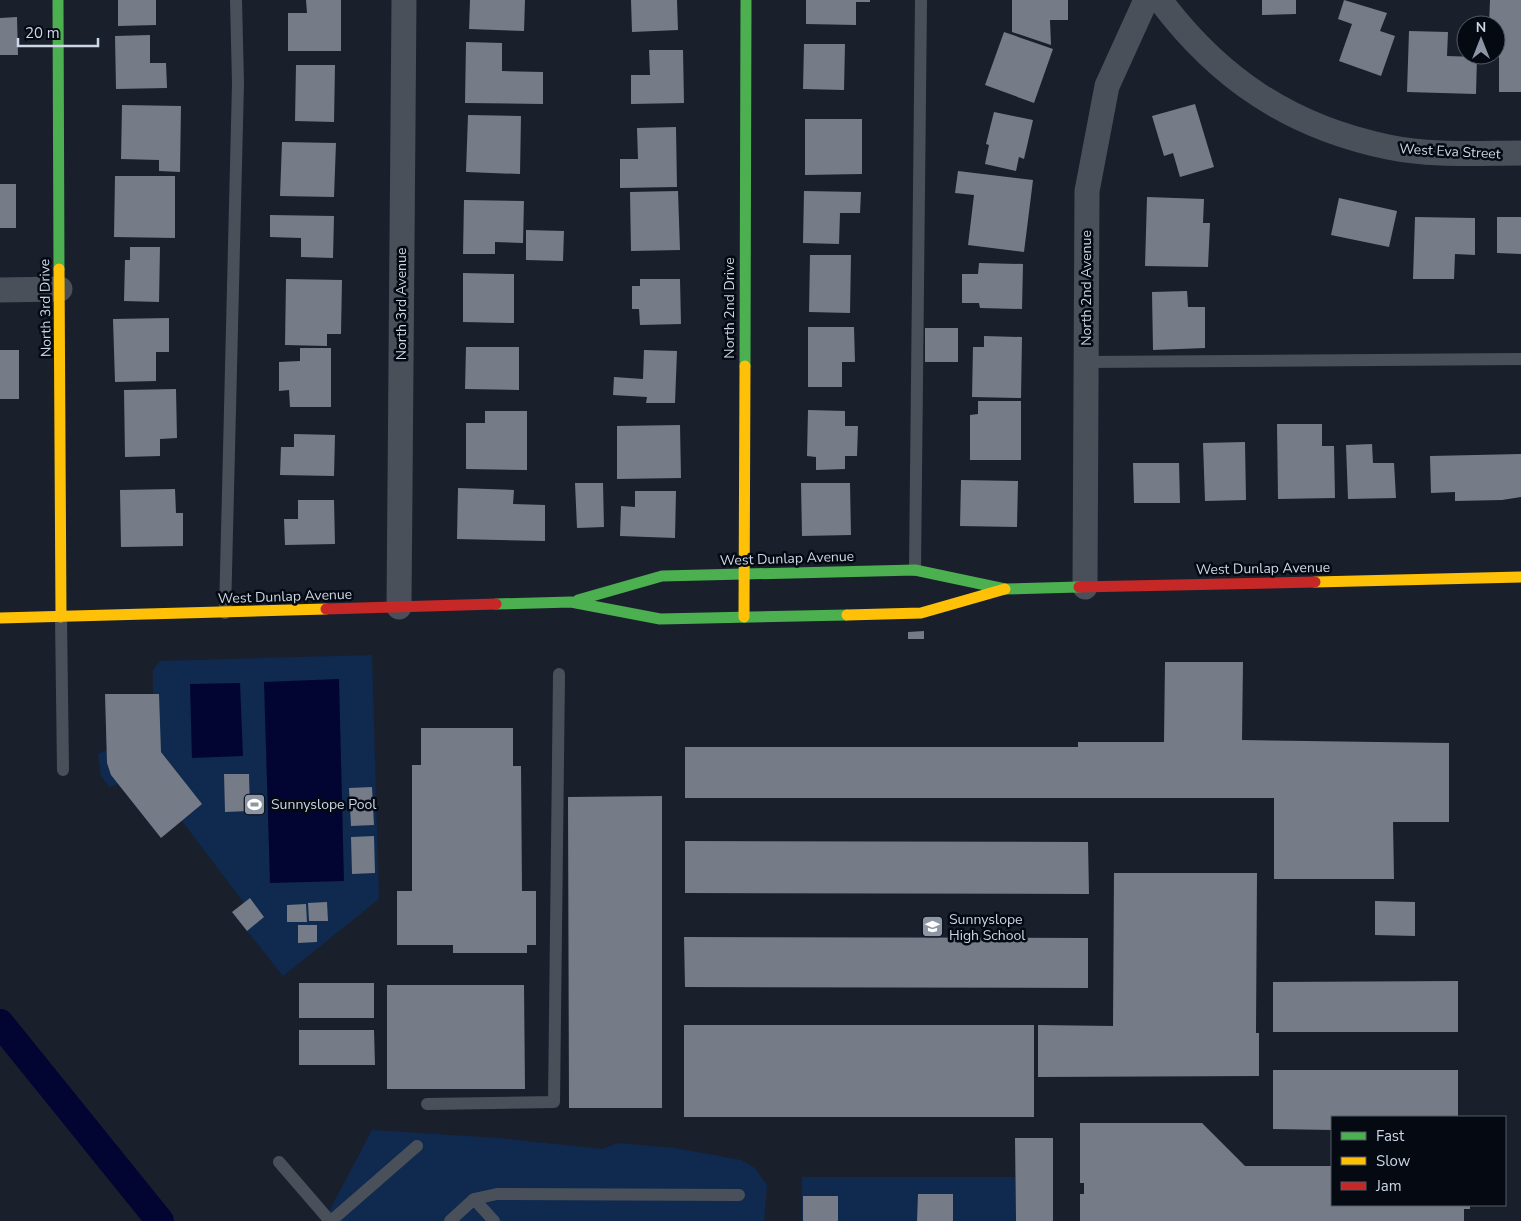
<svg xmlns="http://www.w3.org/2000/svg" width="1521" height="1221" font-family="'Nunito Sans',sans-serif">
  <rect width="100%" height="100%" fill="#19202c"/>
  <path fill="#0f294f" d="M372,655L379,899L283,976L232,912L244,903L182,821L161,838L118,784L109,787L101,776L98,754L107,750L105,694H153V670L160,661Z
    M372,1130L498,1138L603,1149L617,1143L675,1148L741,1160L755,1168L767,1185L764,1221H324Z
    M802,1177H1015L1016,1221H802Z"/>
  <path fill="#020532" d="M339,679L344,881L270,883L264,682Z
    M240,683L243,756L192,758L190,684Z"/>
  <g fill="none" stroke-linecap="round" stroke-linejoin="round">
    <path stroke="#020532" stroke-width="28" d="M0,1023L160,1221"/>
  </g>
  <path fill="#757c87" d="M118,0H156V25L118,26Z
    M306,0H341V51H288V13H307Z
    M470,0H525L524,31L469,29Z
    M631,0H677L678,30L632,32Z
    M806,0H870V2H856V25L806,24Z
    M1012,0H1068V20H1050L1051,45L1012,32Z
    M1262,0H1296V14L1262,15Z
    M1344,0L1387,13L1380,31L1395,36L1381,76L1339,61L1352,24L1338,19Z
    M1490,0H1521V92H1499V42H1496V25H1489Z
    M17,17L18,55H0V18Z
    M1409,31L1448,32L1447,56L1477,57L1476,94L1407,92Z
    M1004,32L1053,49L1034,103L985,85Z
    M150,35V63H166L167,88L116,89L115,36Z
    M466,42L502,43V71L543,72V104L465,103Z
    M804,44H845L844,90L803,89Z
    M649,50H683L684,103L631,104V75H650Z
    M296,65H335L334,122L295,121Z
    M1195,104L1214,167L1180,177L1173,153L1164,156L1152,116Z
    M122,105L181,106L180,172L159,171V160L121,159Z
    M994,112L1033,120L1024,159L1019,157L1016,171L985,164L989,145L986,144Z
    M468,115L521,116L520,174L466,172Z
    M805,119H862V174L805,175Z
    M676,127L677,187L620,188V159H638L637,128Z
    M282,142L336,143L334,197L280,196Z
    M958,171L1033,180L1024,252L968,245L974,195L955,193Z
    M115,176H175V238L114,237Z
    M0,184H16V228H0Z
    M678,191L680,250L631,251L630,192Z
    M804,191L861,192L860,213H840L839,244L803,243Z
    M1147,197L1204,199L1203,223H1210L1208,267L1145,266Z
    M1339,198L1397,211L1389,247L1331,235Z
    M464,200L524,201L523,243L495,242V254H463Z
    M270,215L334,216L333,258L301,257V238L270,237Z
    M1415,217L1475,218V255L1455,254L1454,279H1413Z
    M1497,217H1521V254L1497,253Z
    M526,230L564,231L563,261L526,260Z
    M130,247H160L159,302L124,301L125,260H130Z
    M810,255H851L850,313L809,312Z
    M979,263L1023,264L1022,309L980,308L979,303H962V274H978Z
    M463,273L514,274V323L463,322Z
    M286,279L342,280L341,334H327V346L285,345Z
    M640,279H680L681,324L640,325L639,309H632V286H640Z
    M1187,291L1188,307H1205V348L1153,350L1152,292Z
    M169,318V352H156V381L115,382L113,319Z
    M808,327H854L855,362H842V387H808Z
    M925,328H958V362H925Z
    M984,336L1022,337L1021,398L972,397L973,347H984Z
    M466,347H519V390L465,389Z
    M300,348H331V407H290L289,390L279,391V362L300,361Z
    M0,350H19V399H0Z
    M644,350L677,351L675,403H646L647,397L613,395L614,377L643,379Z
    M176,389L177,438L160,439V456L125,457L124,390Z
    M978,401H1021V460H970V415L978,414Z
    M808,410L845,411V426H858L857,456H845V469L816,470V457L807,456Z
    M485,411H527V470L466,469V423H485Z
    M1277,424H1322V446H1334L1335,498L1278,499Z
    M680,425L681,478L617,479V426Z
    M294,434L335,435L334,476L280,475L281,447H294Z
    M1245,442L1246,500L1205,501L1203,443Z
    M1372,444L1373,463H1394L1396,498L1348,499L1346,445Z
    M1521,454V497L1502,500L1455,501V492L1431,493L1430,456Z
    M1133,463H1179L1180,503H1134Z
    M961,480L1018,481L1017,527L960,526Z
    M575,483H603L604,527L577,528Z
    M801,483H850L851,535L802,536Z
    M458,488L514,490L513,504L545,505V541L457,539Z
    M175,489L176,513H183V546L121,547L120,490Z
    M635,491H676L675,538L620,536L621,506L635,507Z
    M298,500H334L335,544L285,545L284,519H298Z
    M924,631V639H908V632Z
    M1165,662H1243L1242,740L1449,743V822H1393L1394,879H1274V798H685V747H1078V742H1164Z
    M105,694H159L161,752L202,804L161,838L111,775L107,763Z
    M421,728H513V766H521L522,891H536V945H527V953H453V945H397V891H412V765H421Z
    M224,774H249L250,811L225,812Z
    M372,787L374,825L351,826L349,788Z
    M662,796V1108H569L568,797Z
    M374,836L375,873L352,874L351,837Z
    M685,841L1088,842L1089,894L685,893Z
    M1114,873H1257L1256,1033H1259V1076L1038,1077V1025L1113,1026Z
    M250,898L264,917L247,931L232,912Z
    M1375,901L1415,902V936L1375,935Z
    M327,902L328,921H309L308,903Z
    M306,904L307,922H287V905Z
    M298,925H317V942L298,943Z
    M684,937L1088,938V988L685,987Z
    M1458,981V1032H1273V982Z
    M299,983H374V1018H299Z
    M387,985H524L525,1089H387Z
    M684,1025H1034V1117H684Z
    M299,1030H374L375,1065H299Z
    M1273,1070H1458V1117H1332V1130L1273,1129Z
    M1080,1123H1202L1245,1166H1332V1205H1470V1209H1464V1221H1080V1194H1084V1183H1080Z
    M1015,1138H1053V1221H1016Z
    M918,1194H953V1221H917Z
    M803,1196H838V1221H803Z"/>
  <g fill="none" stroke-linecap="round" stroke-linejoin="round">
    <path stroke="#4a505a" stroke-width="12" d="M1086,362L1521,359
      M915,570L921,0
      M225,613L238,83L236,0
      M61,617L63,770
      M427,1104L554,1102L559,674
      M279,1162L330,1221
      M331,1221L417,1146
      M450,1221L474,1199
      M494,1221L474,1199L497,1194L739,1195"/>
    <path stroke="#4a505a" stroke-width="25" d="M1160,0C1219,79 1291,127 1388,147C1431,156 1477,153 1521,153
      M0,290L60,289
      M1085,587L1087,191L1107,86L1146,0
      M399,607L404,0"/>
    <path stroke="#4caf50" stroke-width="11" d="M58,0L59,269
      M745,366L746,0
      M578,600L662,576L915,570L1005,589L1079,587
      M496,604L571,602L660,619L847,615"/>
    <path stroke="#ffc107" stroke-width="11" d="M59,269L61,617
      M1315,582L1521,577
      M847,615L921,613L1005,589
      M744,617L745,366
      M0,618L326,609"/>
    <path stroke="#c62828" stroke-width="11" d="M1079,587L1315,582
      M326,609L496,604"/>
  </g>
  <defs>
    <symbol id="stadium-square" viewBox="-11 -11 22 22"><rect x="-9" y="-9" width="18" height="18" rx="4" fill="#8d96a4" stroke="#040912"/><path d="M0-5a6.5 5 0 1 0 0 10a6.5 5 0 1 0 0-10ZM-3.5-1.8h7v3.6h-7Z" fill="#fff"/></symbol>
    <symbol id="school-square" viewBox="-11 -11 22 22"><rect x="-9" y="-9" width="18" height="18" rx="4" fill="#8d96a4" stroke="#040912"/><path d="M0-5L7-2L0 1L-7-2ZM-4 1L0 2.5L4 1V4Q0 6-4 4Z" fill="#fff"/></symbol>
  </defs>
  <g fill-rule="evenodd">
    <use href="#stadium-square" x="242" y="792" width="25" height="25"/>
    <use href="#school-square" x="920" y="914" width="25" height="25"/>
  </g>
  <g text-anchor="middle" stroke-width="5" stroke-linejoin="round" paint-order="stroke">
    <g font-size="14" fill="#ccd6e5" stroke="#040912">
      <text transform="translate(1450 151) rotate(3)" y="5">West Eva Street</text>
      <text transform="translate(1086 288) rotate(-90)" y="5">North 2nd Avenue</text>
      <text transform="translate(401 304) rotate(-90)" y="5">North 3rd Avenue</text>
      <text transform="translate(45 308) rotate(-91)" y="5">North 3rd Drive</text>
      <text transform="translate(729 308) rotate(-90)" y="5">North 2nd Drive</text>
      <text transform="translate(787 558) rotate(-2)" y="5">West Dunlap Avenue</text>
      <text transform="translate(1263 568) rotate(-1)" y="5">West Dunlap Avenue</text>
      <text transform="translate(285 596) rotate(-2)" y="5">West Dunlap Avenue</text>
    </g>
    <g font-size="14" fill="#ccd6e5" stroke="#040912" text-anchor="start">
      <text x="271" y="809">Sunnyslope Pool</text>
      <text x="949" y="924">Sunnyslope<tspan x="949" dy="16">High School</tspan></text>
    </g>
  </g>
  <rect x="1331" y="1116" width="175" height="90" fill="#040912" stroke="#545b66"/>
  <rect x="1341" y="1132" width="25" height="8" fill="#4caf50" stroke="#545b66"/>
  <text x="1376" y="1141" font-size="15" fill="#ccd6e5">Fast</text>
  <rect x="1341" y="1157" width="25" height="8" fill="#ffc107" stroke="#545b66"/>
  <text x="1376" y="1166" font-size="15" fill="#ccd6e5">Slow</text>
  <rect x="1341" y="1182" width="25" height="8" fill="#c62828" stroke="#545b66"/>
  <text x="1376" y="1191" font-size="15" fill="#ccd6e5">Jam</text>
  <g transform="translate(1481 40)"><circle r="24" fill="#040912" stroke="#545b66"/>
  <path d="M0-4L9 19L0 12L-9 19Z" fill="#8d96a4"/>
  <text y="-8" font-size="14" font-weight="bold" text-anchor="middle" fill="#ccd6e5">N</text>
  </g>
  <path d="M18 38v8h80v-8" fill="none" stroke="#ccd6e5" stroke-width="2.5"/>
  <text x="25" y="38" font-size="15" fill="#ccd6e5" stroke="#040912" stroke-width="4" paint-order="stroke">20 m</text>
</svg>
